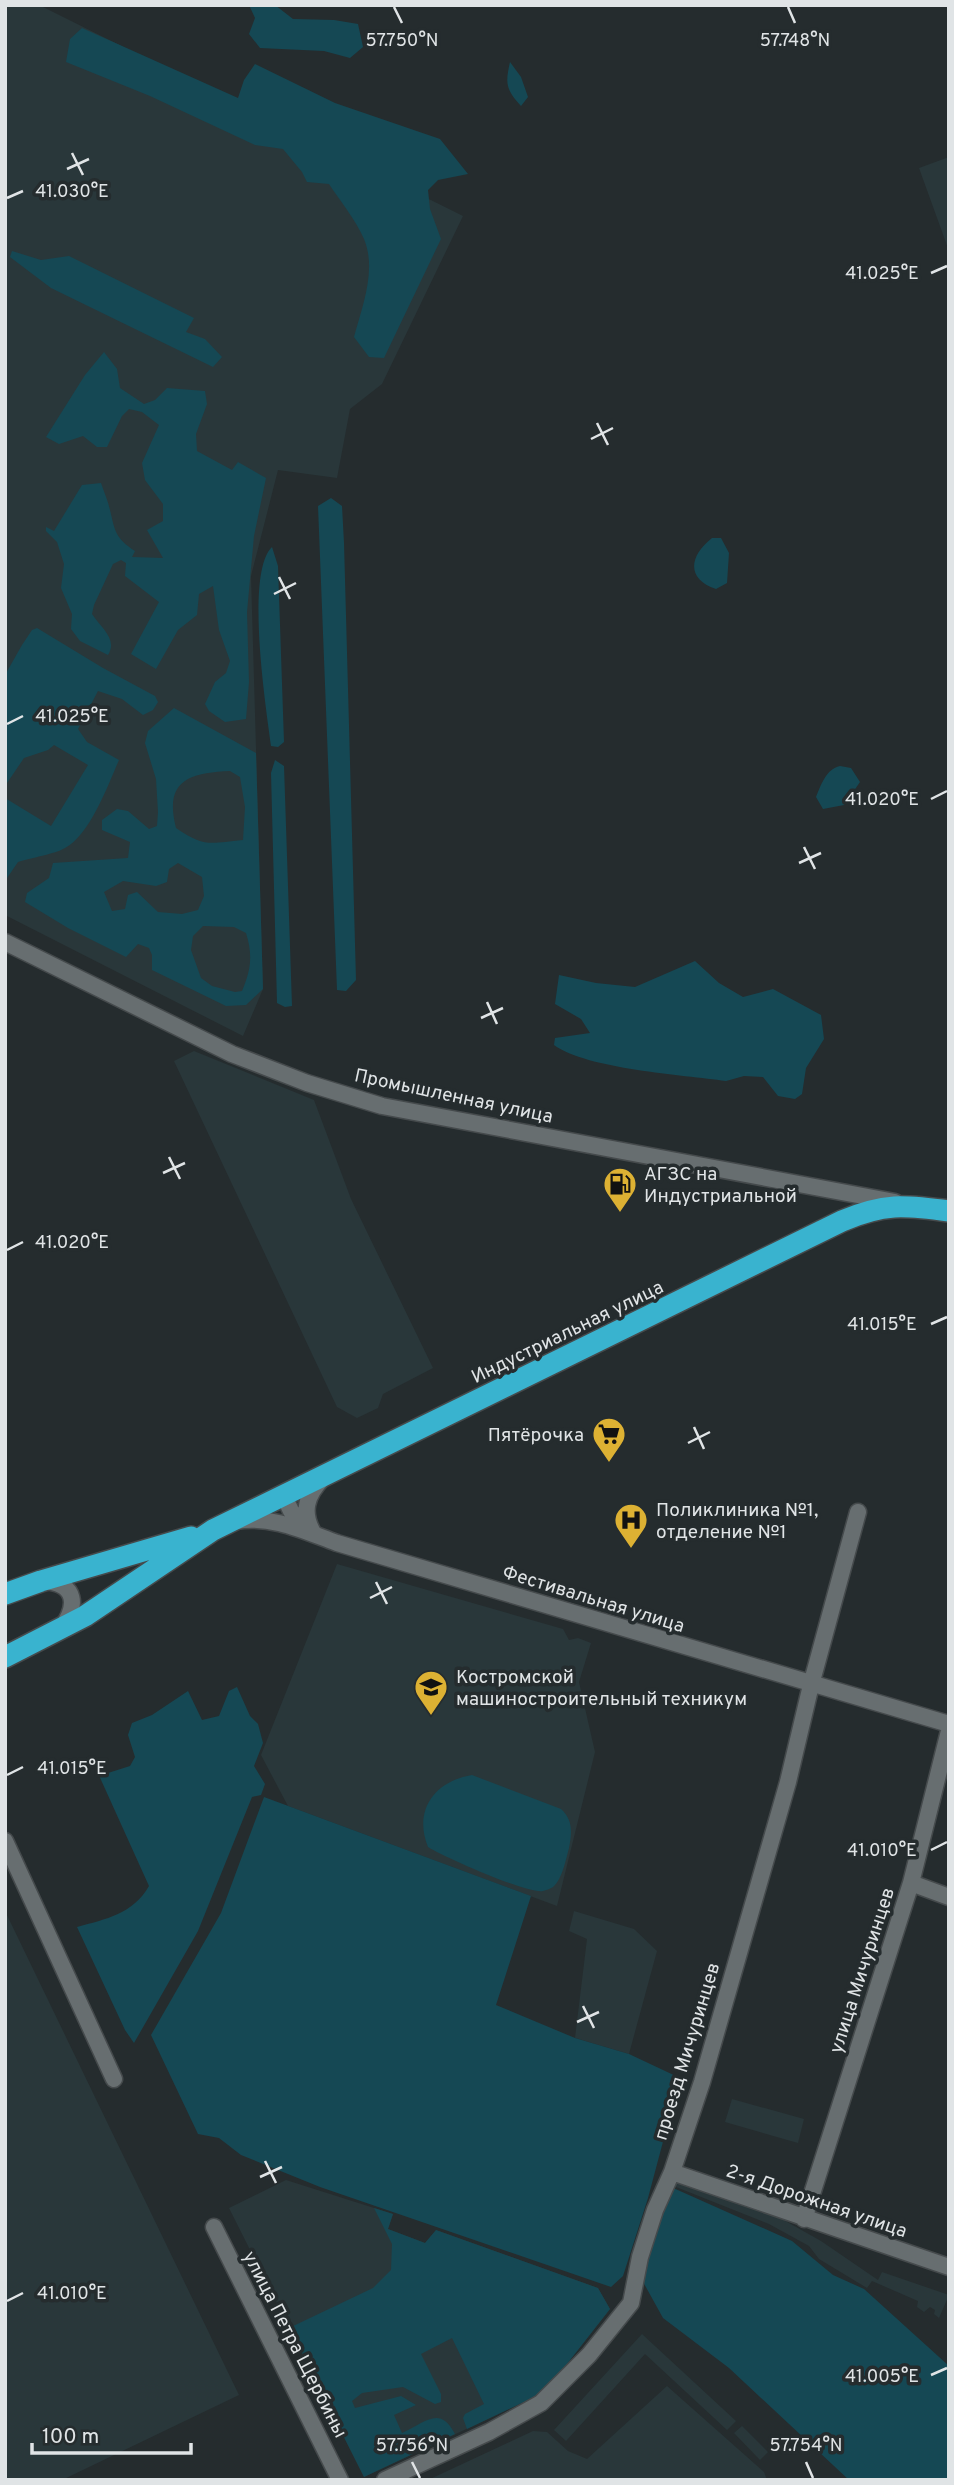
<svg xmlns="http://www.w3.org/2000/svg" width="954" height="2485" font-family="Overpass,sans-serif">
  <rect width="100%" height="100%" fill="#252c2e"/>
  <path fill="#29373a" d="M5,5H39L463,216L382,384L350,409L337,478L278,470L251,576L263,989L243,1036L5,915Z
    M949,157V251L919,168Z
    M194,1051L314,1100L351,1199L433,1368L383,1394L378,1408L357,1418L337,1407L174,1061Z
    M337,1564L563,1629L569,1640L578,1638L591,1643L579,1682L595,1752L557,1906L288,1806L261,1755Z
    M5,1911L239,2395L62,2480H5Z
    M574,1911L634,1929L657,1951L629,2054L575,2038L587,1939L569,1931Z
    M732,2099L804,2119L798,2143L725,2122Z
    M674,2175L773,2214L821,2241L878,2280L882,2272L949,2295L939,2318L934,2314L935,2310L930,2307L924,2312L917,2307L918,2301L872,2281L867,2288L819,2259L809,2246L769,2224L671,2185Z
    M286,2180L393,2214L388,2229L425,2243L436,2230L598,2288L610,2309L545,2392L364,2477L229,2208Z
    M642,2334L736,2421L727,2430L645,2354L566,2441L554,2430Z
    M667,2386L764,2472L767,2480H428L533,2431L547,2432L568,2451L587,2459Z
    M742,2426L768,2452L760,2460L734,2433Z"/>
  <path fill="#154854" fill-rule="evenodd" d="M249,5H275L293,19L334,20L358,24L363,47L350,58L324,51L260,48L249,34L255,18Z
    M82,28L238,98L244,80L255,64L335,103L440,139L468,174L438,180L428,190L430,209L441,239L384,358L369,357L354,337C362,307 377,270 364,239C356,220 340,201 329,184L307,182L302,172L283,149L255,145L150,96L66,62L70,39Z
    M510,62L521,77L528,97L521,106C506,89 505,84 510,62Z
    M12,251L41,260L69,256L194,318L186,332L205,339L222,357L213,367L51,288L10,257Z
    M104,352L117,369L120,388L144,404L155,400L167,388L205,391L207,404L196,434L197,451L232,470L238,462L266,478L254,536L247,612L249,682L246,719L225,722L209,711L205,704L215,682L226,673L230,661L219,630L213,586L199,594L197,615L178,630L156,669L131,654L159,602L125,576L126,563L121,560L113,564L94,605L92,614C101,628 118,639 108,655L80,641L71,629L72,614L61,588L64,564L57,542L46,531V527L54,531L82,485L101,483C104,492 108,501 110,510C115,531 115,538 135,551L132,557L163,558L147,530L163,521V504L145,480L142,463L159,425L142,412L129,409L122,416L107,447H97L83,436L59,444L46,437L85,375Z
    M331,498L342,506L344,543L356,980L346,991L337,990L318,506Z
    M712,538H721L729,553L727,583L716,589C686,579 689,556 712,538Z
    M272,547L278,566L284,742L278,747L271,746C266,708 245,573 272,547Z
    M37,628L103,668L155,696L158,702L153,710L143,715L122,699L98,691L78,729L87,742L119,760C108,785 90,835 65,848C55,854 30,858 18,862L5,881V798L51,826L88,765L54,745L48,750L24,758L5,786V675L22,645L32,630Z
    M174,708L256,753L263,989L246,1005L226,1006L152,970V955L149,948L138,944L126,957L68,928L25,902L27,893L49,878L53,863L128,858L130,842L102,830V820L117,809L128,811L149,829L157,826L158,812L156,779L145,743L148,731ZM230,771L240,777L245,807L243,840C210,843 205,848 176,828C164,781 188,773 230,771ZM178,863L202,877L204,896L198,910L182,914L158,912L137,892L128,895L125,909L112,911L104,892L123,881L156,886L167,882L169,869ZM203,926L234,927L246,933C253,955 251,970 242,991L235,992L212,986L201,978L191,950L193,936Z
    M275,760L284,766L292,1006L285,1007L277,1003L271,773Z
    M840,766L851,768L860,782L844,805L823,809L816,797C821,785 826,769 840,766Z
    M695,961L719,983L743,997L773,989L821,1015L824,1039L806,1068L802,1094L795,1099L778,1096L763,1077L744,1076L726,1081C683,1075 587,1069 554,1045L555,1038L590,1033L581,1019L555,1004L559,975L596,983L635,987Z
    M237,1687L250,1716L258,1724L263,1743L254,1766L265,1784L261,1795L252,1797L198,1931L134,2043L125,2030L77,1927C106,1919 133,1914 149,1886L97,1771L108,1773L130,1766L135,1757L128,1735L132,1723L152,1715L188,1691L202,1720L219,1716L229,1691Z
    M472,1775L561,1809C573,1820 572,1832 569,1848C566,1859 562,1880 553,1887C552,1888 544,1891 543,1891C527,1894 444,1857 428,1847C413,1810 435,1781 472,1775Z
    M264,1797L531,1896L496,2005L575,2038L629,2054L680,2078L648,2198L623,2276L611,2287L320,2187L241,2155L219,2138L198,2134L151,2035L221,1913Z
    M671,2187L792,2241L833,2275L864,2289L949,2366V2480H849L729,2368L663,2318L642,2280L662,2199Z
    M374,2208L393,2214L388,2229L425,2243L436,2230L598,2288L610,2309L545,2392L467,2429L463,2418L465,2414L484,2404L452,2338L421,2354L441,2394V2402L435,2404L403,2387L362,2393L352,2401L355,2408L401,2396L416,2405L394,2415L402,2433C426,2422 440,2405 455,2434L364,2477L289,2328L373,2288L391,2270L392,2244Z"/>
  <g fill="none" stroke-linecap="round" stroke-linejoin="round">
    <defs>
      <path id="minor" d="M5,942L232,1054L307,1083L382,1106L895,1202
        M284,1496L291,1511L309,1530
        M236,1521C272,1515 304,1531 337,1543L949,1724
        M314,1534C301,1513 306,1495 323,1478
        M45,1581C77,1584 78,1606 61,1629
        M5,1841L114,2079
        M911,1883L949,1897
        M672,2172L949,2267
        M804,2219L911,1883L949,1731
        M214,2227L340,2480
        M385,2480L489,2432L541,2403L589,2355L631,2303L640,2257L655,2210L672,2172L702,2082L788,1782L811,1685L858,1512"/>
      <path id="highway" d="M5,1594L41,1581L191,1537
        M5,1657L85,1616L213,1530L842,1221C884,1203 904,1205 949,1211"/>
    </defs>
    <use href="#minor" stroke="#454a4c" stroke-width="19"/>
    <use href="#highway" stroke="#454a4c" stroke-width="24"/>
    <use href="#minor" stroke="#676e70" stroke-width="16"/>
    <use href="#highway" stroke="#39b3cf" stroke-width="21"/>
  </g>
  <path fill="none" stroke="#e0e4e6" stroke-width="2.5" d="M394,7L402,23M788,7L795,23M72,153L83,175M67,169L89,159M7,198L23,191M931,273L947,266M597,423L608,445M591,439L613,428M279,577L290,599M274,594L296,583M7,724L23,716M931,799L947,791M804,847L815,869M799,863L821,853M487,1002L497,1024M481,1018L503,1008M169,1157L180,1179M163,1173L185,1163M7,1250L23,1242M931,1324L947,1317M694,1427L704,1449M688,1443L710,1432M376,1582L387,1604M370,1598L392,1587M7,1775L23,1767M931,1850L947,1842M583,2006L594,2028M577,2022L599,2012M265,2161L276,2183M260,2177L282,2167M7,2301L23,2293M931,2375L947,2368M412,2462L420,2478M806,2462L813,2478"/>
  <defs>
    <symbol id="fuel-pin" viewBox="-11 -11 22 30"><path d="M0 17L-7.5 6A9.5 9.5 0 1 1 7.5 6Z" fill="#ddb133" stroke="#252c2e"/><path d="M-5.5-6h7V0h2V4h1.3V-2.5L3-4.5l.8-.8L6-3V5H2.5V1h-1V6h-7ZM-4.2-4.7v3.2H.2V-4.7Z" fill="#111"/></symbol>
    <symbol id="supermarket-pin" viewBox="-11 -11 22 30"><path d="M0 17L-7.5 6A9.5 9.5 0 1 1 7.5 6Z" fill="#ddb133" stroke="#252c2e"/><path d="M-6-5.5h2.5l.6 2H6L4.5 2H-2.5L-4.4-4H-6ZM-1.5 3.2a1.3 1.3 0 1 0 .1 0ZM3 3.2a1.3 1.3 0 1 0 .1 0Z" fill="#111"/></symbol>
    <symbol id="hospital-pin" viewBox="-11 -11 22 30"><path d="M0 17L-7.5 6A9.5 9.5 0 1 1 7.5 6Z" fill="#ddb133" stroke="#252c2e"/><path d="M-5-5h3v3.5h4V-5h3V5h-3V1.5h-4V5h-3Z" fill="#111"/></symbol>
    <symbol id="university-pin" viewBox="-11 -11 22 30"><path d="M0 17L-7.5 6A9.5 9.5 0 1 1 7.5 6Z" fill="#ddb133" stroke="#252c2e"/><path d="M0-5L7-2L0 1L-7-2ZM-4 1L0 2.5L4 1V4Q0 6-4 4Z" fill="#111"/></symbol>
  </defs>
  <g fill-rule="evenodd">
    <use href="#fuel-pin" x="601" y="1165" width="38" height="52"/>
    <use href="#supermarket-pin" x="590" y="1415" width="38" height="52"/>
    <use href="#hospital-pin" x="612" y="1501" width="38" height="52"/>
    <use href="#university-pin" x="412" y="1668" width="38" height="52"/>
  </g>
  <g text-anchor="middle" stroke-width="7" stroke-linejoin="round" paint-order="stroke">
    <g font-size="19" fill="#e0e4e6" stroke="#252c2e">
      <text transform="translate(454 1095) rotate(12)" y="7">Промышленная улица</text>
      <text transform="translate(567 1331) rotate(-26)" y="7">Индустриальная улица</text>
      <text transform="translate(594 1598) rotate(17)" y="7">Фестивальная улица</text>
      <text transform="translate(861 1970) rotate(-72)" y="7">улица Мичуринцев</text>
      <text transform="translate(686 2051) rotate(-73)" y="7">проезд Мичуринцев</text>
      <text transform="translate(817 2200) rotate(19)" y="7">2-я Дорожная улица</text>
      <text transform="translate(296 2344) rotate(63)" y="7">улица Петра Щербины</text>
    </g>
    <g font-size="19" fill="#e0e4e6" stroke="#252c2e" text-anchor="start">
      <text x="644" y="1180">АГЗС на<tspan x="644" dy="22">Индустриальной</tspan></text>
      <text x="584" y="1441" text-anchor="end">Пятёрочка</text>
      <text x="656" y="1516">Поликлиника №1,<tspan x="656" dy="22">отделение №1</tspan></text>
      <text x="456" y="1683">Костромской<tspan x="456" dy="22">машиностроительный техникум</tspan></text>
    </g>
  </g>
  <g font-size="18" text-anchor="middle" fill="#e0e4e6" stroke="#252c2e" stroke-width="7" stroke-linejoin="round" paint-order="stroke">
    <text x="402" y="46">57.750°N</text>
    <text x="795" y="46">57.748°N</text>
    <text x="72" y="197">41.030°E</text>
    <text x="882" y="279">41.025°E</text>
    <text x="72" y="722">41.025°E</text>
    <text x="882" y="805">41.020°E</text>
    <text x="72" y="1248">41.020°E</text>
    <text x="882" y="1330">41.015°E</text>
    <text x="72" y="1774">41.015°E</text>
    <text x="882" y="1856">41.010°E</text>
    <text x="72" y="2299">41.010°E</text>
    <text x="882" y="2382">41.005°E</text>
    <text x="412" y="2451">57.756°N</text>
    <text x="806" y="2451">57.754°N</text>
  </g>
  <rect width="954" height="2485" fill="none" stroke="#e0e4e6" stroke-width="14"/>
  <path d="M32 2443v10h159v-10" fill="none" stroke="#e0e4e6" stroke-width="3.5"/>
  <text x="42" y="2443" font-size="21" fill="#e0e4e6" stroke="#252c2e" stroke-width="5" paint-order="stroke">100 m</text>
</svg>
